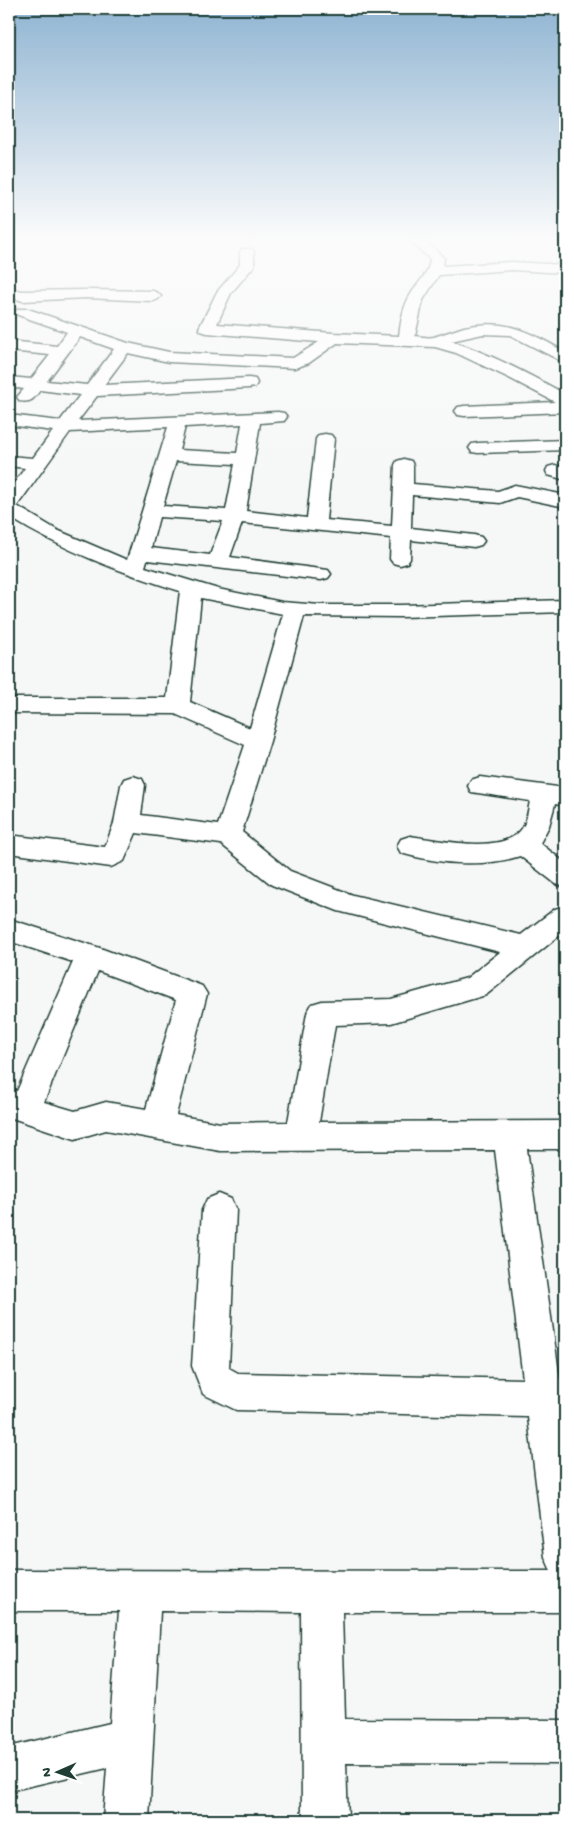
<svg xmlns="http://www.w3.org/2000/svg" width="574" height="1829" font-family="'Gochi Hand',sans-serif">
  <rect width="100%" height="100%" fill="#f6f7f7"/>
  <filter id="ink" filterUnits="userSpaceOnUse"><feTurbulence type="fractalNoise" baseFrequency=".02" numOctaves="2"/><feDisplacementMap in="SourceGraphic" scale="10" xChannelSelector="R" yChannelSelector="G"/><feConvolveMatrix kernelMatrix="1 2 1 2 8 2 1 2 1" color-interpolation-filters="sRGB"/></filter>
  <g filter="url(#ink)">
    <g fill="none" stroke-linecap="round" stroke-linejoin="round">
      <defs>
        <path id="minor" d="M410,241H426L444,258L443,266L512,262L565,265V273L512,270L439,275L423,300L415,336C421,337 429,338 434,337C444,334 454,330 464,327C506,318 530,332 565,352V363L510,335L483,334L451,341C491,354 528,374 565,394V412L464,416L458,415L455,411L458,407L464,406L555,402L509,378L456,353L435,347L337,343L309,363L295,368L169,362L128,353L104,385L249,378L255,379L257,383L255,387L249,388L97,396L78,421L278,412L284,413L287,417L284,421L260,423L246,511L307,518L316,439L319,435L325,434L331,435L334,439L326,520L392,526L395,465L397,461L404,459L411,461L413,465V484L498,491L515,485L565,495V507L517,497L500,503L412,495L411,528L474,535L481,537L484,541L481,545L474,547L411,540L410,559L407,563L400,565L393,563L390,559L391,538L242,523L230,557L328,570L331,574L328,578L321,580L147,560L145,567L218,589L282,602L320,605H401L565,600V612L401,617L304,616L270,741L242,832L290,871L353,895L521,935L555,909L565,906V931L486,995L391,1023L335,1025L319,1122L565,1121V1149H527L560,1380H565V1612H342L345,1719L565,1720V1764L346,1763L348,1820H302L301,1612L160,1611L149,1820H103L107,1768L9,1791V1747L110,1723L119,1611H9V1570L551,1571L545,1557L528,1417L236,1410L203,1394L192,1366L202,1210L207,1199L219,1194L231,1199L236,1210L229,1368L238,1373L523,1379L495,1150L220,1151L106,1130L75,1139L9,1117V1088L17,1091L73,962L9,941V919L100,948L202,986L207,994L176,1115L220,1123L288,1122L307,1013L312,1004L322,1001L391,999L467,978L500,952L338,911L272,885L221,844L136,833L124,861L111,867L9,853V835L105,847L114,823L121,785L124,779L133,776L142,779L145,785L141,815L218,825L245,745L175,714L9,713V698H167L180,591C120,572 62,550 9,517V490L25,468L9,466V456L33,458L53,431L9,425V415L60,421L80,395L40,390C34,399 31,403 20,401L17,397L24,389L9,387V377L31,379L50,355L9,351V341L57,346L67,332L18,315L15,312L18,309H28L128,343L169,352L293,358L319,342L207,333L201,331L199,328L217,292L240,265V252L242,249H252L254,252V266L231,293L217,324L334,333L399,336C401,321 403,306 411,294C418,282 429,274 430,259ZM80,337L114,349L87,385L47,381ZM242,424L237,453L179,450L185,427ZM168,427L127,560L57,530L17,506L70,432ZM176,461L235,464L226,510L163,506ZM159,517L223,521L210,555L151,548ZM201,598L283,614L250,728L190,702ZM98,971L176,1000L146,1109L106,1102L75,1111L44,1102Z
          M9,289L23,291L86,290L153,291L158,293L161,296L158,299L153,301L86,298L23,301L9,297Z
          M565,440V450L478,453L472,452L469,448L472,444L478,443Z
          M555,465L565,468V480L548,475L546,471L548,467Z
          M480,777L565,788V806L555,804L549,826L540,843L565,863V887L556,884L520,856C484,868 437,864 401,853L397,846L401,839L410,836C438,840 500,854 520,831C527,824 528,810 530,801L471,792L468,786L471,780Z"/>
      </defs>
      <use href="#minor" stroke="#1f3d34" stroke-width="3"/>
      <use href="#minor" fill="#fff" fill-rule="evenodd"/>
    </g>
  </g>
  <linearGradient id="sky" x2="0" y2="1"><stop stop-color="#8fb4d2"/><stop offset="0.48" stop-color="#fbfbfb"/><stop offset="1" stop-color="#fbfbfb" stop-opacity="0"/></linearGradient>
  <rect width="574" height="497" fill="url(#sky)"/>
  <rect width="574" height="1829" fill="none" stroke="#fff" stroke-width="30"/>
  <rect x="15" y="15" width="544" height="1799" fill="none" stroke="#1f3d34" stroke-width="2" filter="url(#ink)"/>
  <g transform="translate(58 1772) rotate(268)" stroke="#ffffff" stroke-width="4" paint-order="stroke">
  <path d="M0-4L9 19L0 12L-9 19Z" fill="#1f3d34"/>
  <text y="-8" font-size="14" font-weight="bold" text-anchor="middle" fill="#1f3d34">N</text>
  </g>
</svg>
